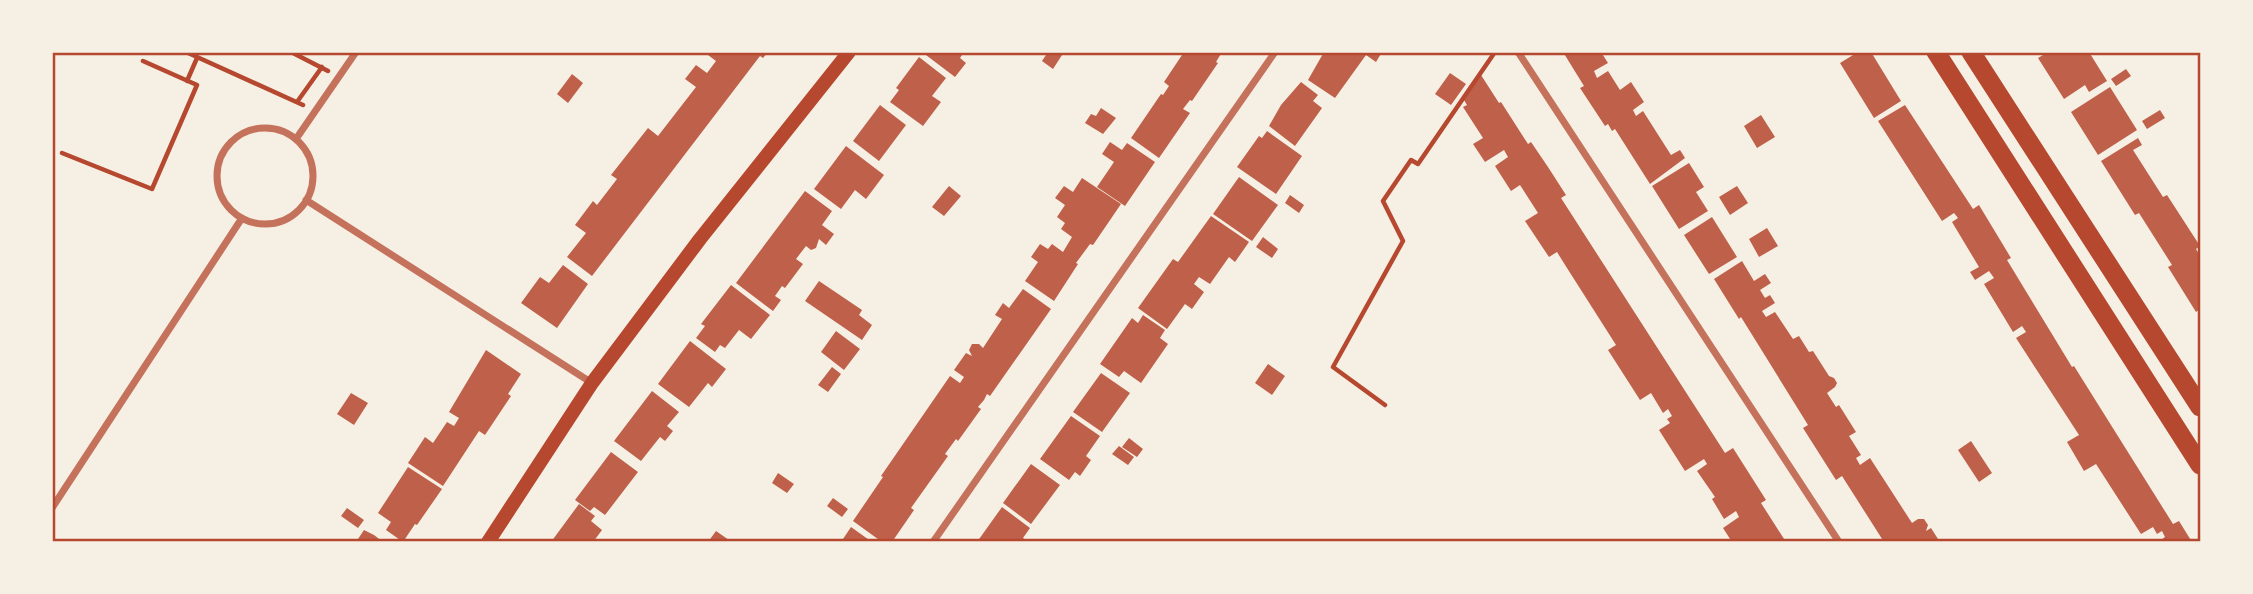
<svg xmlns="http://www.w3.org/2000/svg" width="2253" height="594" font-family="Overpass,sans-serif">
  <rect width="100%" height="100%" fill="#f6efe4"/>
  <path fill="#bf614a" d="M710,52H768L763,58L760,56L592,276L567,257L586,233L575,225L593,201L597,205L617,179L611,175L648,128L658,136L696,87L685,79L696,65L707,73L716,61L708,55Z
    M922,52H964L960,58L966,63L955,77Z
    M1048,52H1064L1053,69L1042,61Z
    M1184,52H1222L1216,62L1218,63L1192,101L1190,100L1183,109L1190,113L1159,158L1131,138L1161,94L1163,95L1169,86L1164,82Z
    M1324,52H1382L1376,62L1366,55L1335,98L1308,80Z
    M1563,52H1601L1608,63L1594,71L1597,78L1608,71L1620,90L1631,82L1644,102L1633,110L1636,116L1643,111L1671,155L1680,150L1685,158L1650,184L1615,129L1612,131L1608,124L1605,126L1580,88L1584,86Z
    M1858,52H1871L1901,101L1874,118L1840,63Z
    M2048,52H2089L2107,81L2089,92L2085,85L2064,99L2038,58Z
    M919,57L946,78L932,96L941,102L923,126L890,102L899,90L896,88Z
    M2126,69L2131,76L2116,86L2111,79Z
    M1450,73L1466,84L1451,105L1435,94Z
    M572,74L583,83L568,103L557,94Z
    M1481,75L1499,103L1501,102L1528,144L1531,142L1548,167L1566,195L1561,198L1725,453L1733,448L1766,500L1761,503L1786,542H1732L1723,528L1739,517L1736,511L1724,519L1712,499L1715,497L1697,471L1707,464L1704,459L1685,471L1659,430L1670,423L1667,419L1672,416L1668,409L1663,413L1651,393L1640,400L1608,350L1616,345L1567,268L1557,252L1549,257L1525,221L1538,213L1520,185L1511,191L1495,166L1508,157L1504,150L1485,162L1473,144L1483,138L1463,107L1467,105L1464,100Z
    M1301,82L1318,95L1313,101L1322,108L1295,146L1269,126L1281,105Z
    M2110,87L2137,130L2098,155L2071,112Z
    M880,105L906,125L879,161L853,141Z
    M1905,105L1973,209L1979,205L2011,258L2007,260L2072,367L2074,366L2173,524L2179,521L2192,542H2158L2165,537L2162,531L2157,534L2153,527L2141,534L2096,464L2084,471L2067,442L2079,435L2016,338L2026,332L2022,326L2013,332L1984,284L1994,278L1989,271L1975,280L1970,272L1979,267L1952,222L1958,218L1954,213L1942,221L1878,121Z
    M1101,108L1116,118L1103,134L1085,123L1091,114L1096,116Z
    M2160,110L2165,118L2147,129L2142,121Z
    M1761,115L1775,137L1757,148L1744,126Z
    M1267,131L1302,156L1276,194L1237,167L1259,136L1262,138Z
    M2138,138L2142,145L2133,150L2163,197L2167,195L2200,246L2196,249L2200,256V309L2196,312L2168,267L2172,265L2139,213L2135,215L2101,161Z
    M1110,142L1122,150L1127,143L1155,162L1125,206L1097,187L1114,162L1102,154Z
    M846,146L884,175L866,199L855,190L841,209L814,189Z
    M1689,163L1704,187L1696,192L1708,211L1679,229L1652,186Z
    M1239,177L1278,205L1252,241L1213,214Z
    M1082,178L1121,204L1093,245L1090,244L1076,263L1078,264L1054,301L1025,281L1038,262L1031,257L1040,244L1048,249L1052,244L1063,252L1072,237L1061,229L1065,223L1057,217L1065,205L1055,198L1064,186L1073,192Z
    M949,186L961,196L944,216L932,207Z
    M1737,186L1748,203L1730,215L1719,197Z
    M805,191L832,211L822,225L834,234L826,245L819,239L816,248L811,250L806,246L796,259L803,264L785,288L782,286L775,296L781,300L773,311L736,283Z
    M1290,195L1304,205L1299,213L1285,203Z
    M1211,216L1249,242L1235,262L1229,257L1210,284L1199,277L1194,284L1204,292L1192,309L1185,304L1167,329L1138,308L1173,259L1178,262Z
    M1712,217L1737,257L1709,274L1684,235Z
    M1767,228L1778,246L1759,257L1749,239Z
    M1263,237L1278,249L1272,258L1256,247Z
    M1742,261L1754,281L1765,274L1771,283L1760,290L1765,298L1770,295L1775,303L1762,311L1766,317L1775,312L1793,339L1799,336L1809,352L1813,351L1829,376L1834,378L1837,383L1835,387L1827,393L1836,407L1839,405L1856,432L1849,436L1861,455L1856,458L1860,465L1870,458L1912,523L1918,519H1924L1928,525L1926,531L1931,528L1938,539L1934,542H1884L1842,476L1836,480L1803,428L1808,425L1741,317L1739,319L1714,279Z
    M563,265L588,284L557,328L521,303L540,277L549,283Z
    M819,281L862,310L859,315L872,325L862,340L805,301Z
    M731,285L770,315L751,339L739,330L725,348L720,345L715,352L696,338L705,326L701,324Z
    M1023,289L1051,309L990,396L987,394L984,400L978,407L981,409L958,441L956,439L945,454L948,456L911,508L914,510L892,542H882L853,521L883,477L881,476L950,376L960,383L964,377L954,370L966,353L972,356L969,350L972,344H979L983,348L1002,319L995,315L1003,303L1009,308Z
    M1143,315L1165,330L1160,338L1168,344L1141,383L1124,371L1119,377L1100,364L1132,318L1138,323Z
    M836,331L860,349L844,370L821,352Z
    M690,341L726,369L712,387L708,383L689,407L658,384Z
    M486,350L521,374L508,394L511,396L485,435L479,431L443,486L408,463L425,437L433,443L447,422L454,426L459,418L449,412Z
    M1268,364L1285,376L1272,395L1255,383Z
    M832,367L841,374L828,392L818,385Z
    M1101,373L1130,393L1102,432L1073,412Z
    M652,391L679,412L667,426L673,431L665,441L660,437L641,461L614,441Z
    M351,393L368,403L354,425L337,414Z
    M1071,416L1100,436L1086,456L1091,460L1080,476L1075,472L1069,480L1040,459Z
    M1129,438L1143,449L1137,457L1122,447Z
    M1971,441L1992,473L1979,482L1958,450Z
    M1119,446L1134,457L1128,465L1112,454Z
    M611,452L638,472L605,515L594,507L590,511L575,500Z
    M1031,464L1060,485L1031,524L1003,503Z
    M408,467L442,489L417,525L415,524L403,542L386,530L391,522L378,513Z
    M778,473L794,484L787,493L772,483Z
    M833,498L848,509L842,517L827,506Z
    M579,504L595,516L591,521L602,530L593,542H551Z
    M1002,507L1030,528L1023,538L1028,542H977Z
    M347,508L364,520L358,528L341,516Z
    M851,527L872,542H841Z
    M364,530L374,535L383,542H356Z
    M716,531L729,540L728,542H708Z"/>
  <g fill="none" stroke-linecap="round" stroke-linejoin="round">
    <path stroke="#b5482f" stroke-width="4.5" d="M164,52H165
      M186,52L303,105
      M291,52L328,71
      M187,81L197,58
      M297,102L322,67
      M62,153L152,189L197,85L143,61
      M1385,405L1333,367L1403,241L1383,201L1411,160L1418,164L1495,52"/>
    <path stroke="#c5725c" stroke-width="7" d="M1518,52L1839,542
      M217 176a48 48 0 1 1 96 0a48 48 0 1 1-96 0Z
      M296,139L356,52
      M306,200L592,383
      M52,508L242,218
      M933,542L1275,52"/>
    <path stroke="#b5482f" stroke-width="14" d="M488,542L592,383L700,239L849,52"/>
    <path stroke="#b5482f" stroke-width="19" d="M1936,52L2200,465
      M1971,52L2200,407"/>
  </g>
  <rect width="2253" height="594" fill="none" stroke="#f6efe4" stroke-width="108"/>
  <rect x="54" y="54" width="2145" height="486" fill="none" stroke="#b5482f" stroke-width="2.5"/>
</svg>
